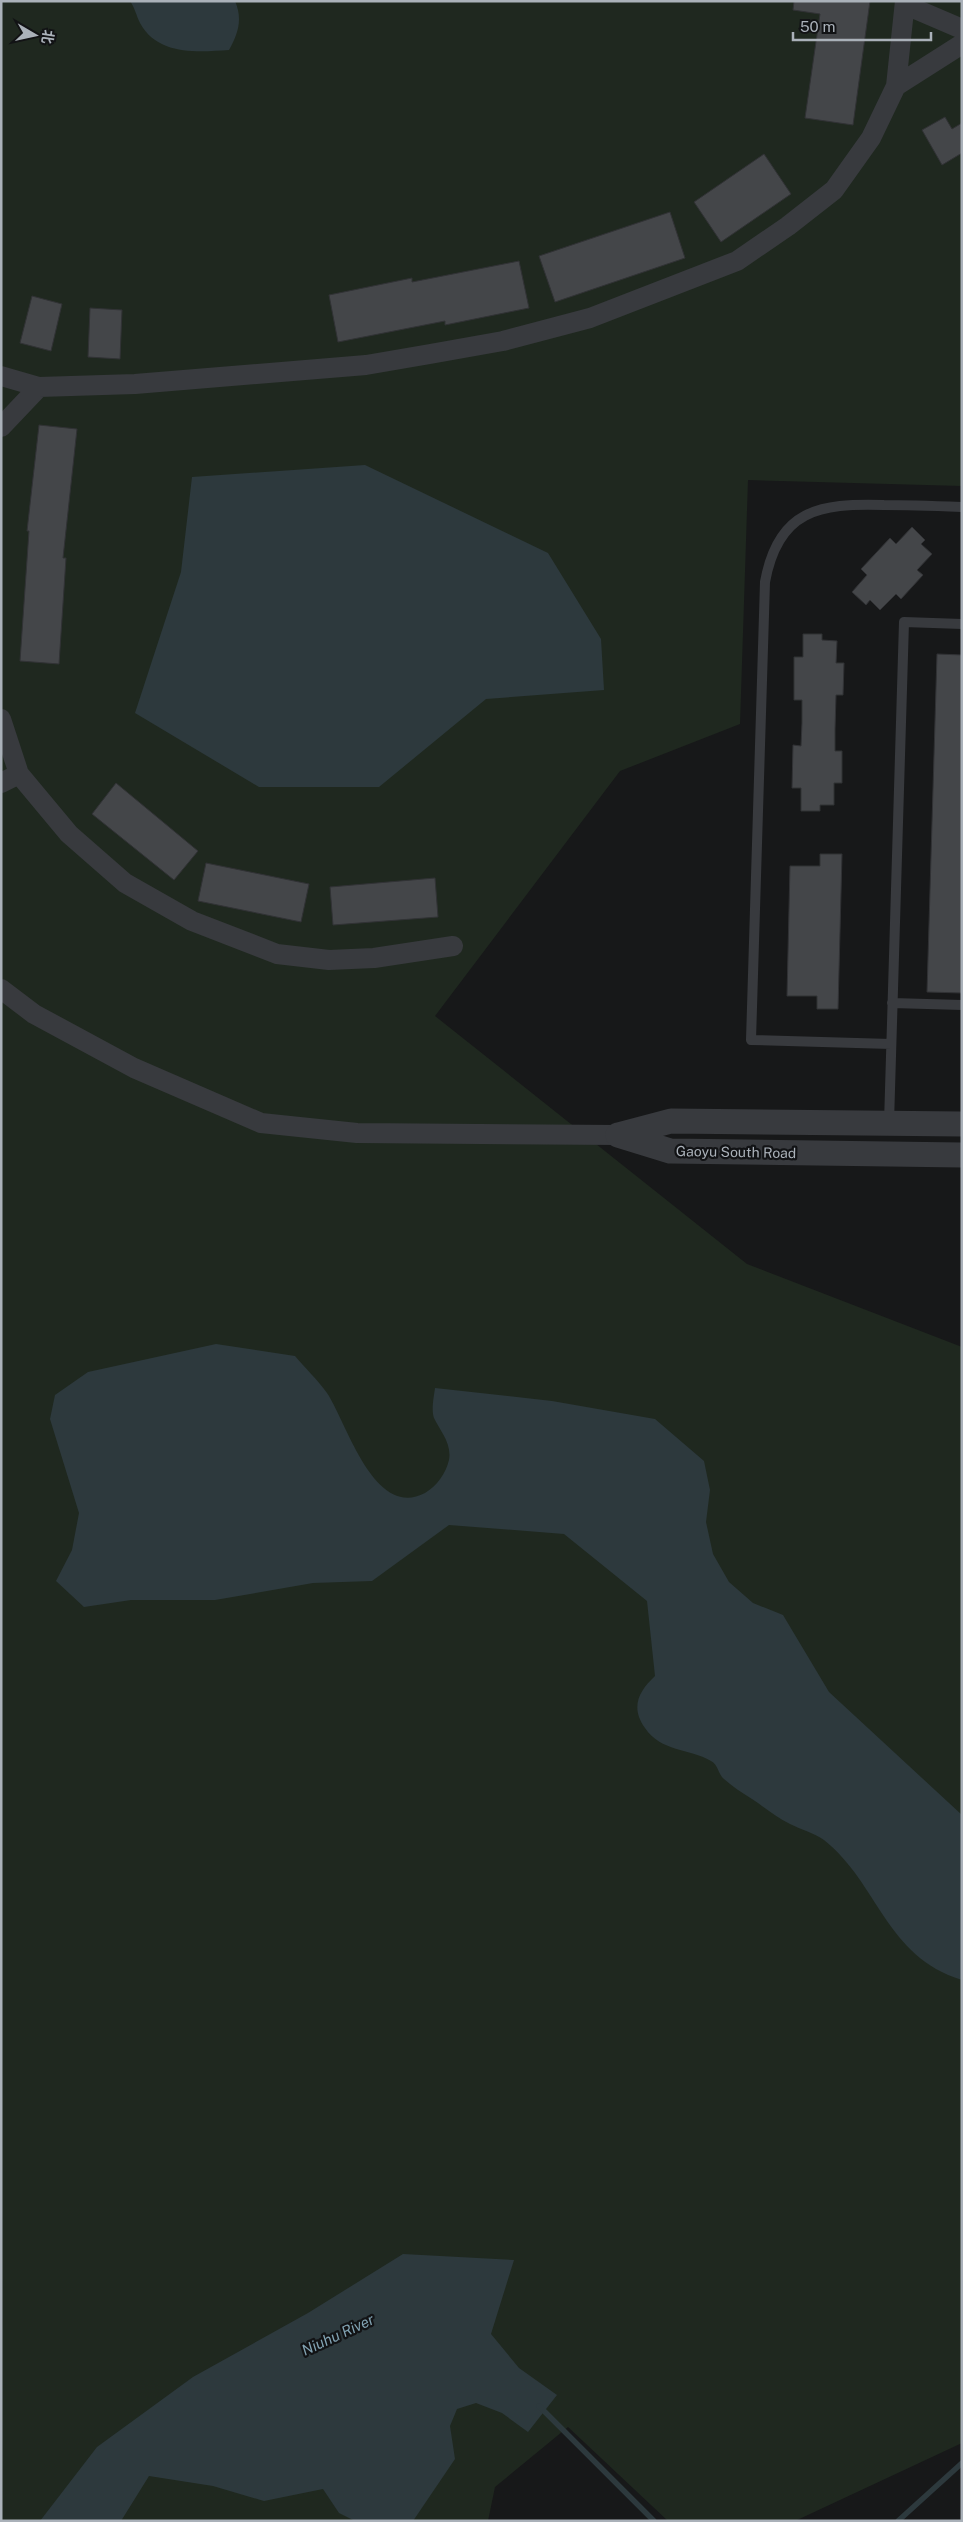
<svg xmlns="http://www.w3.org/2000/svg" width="963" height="2522" font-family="'Public Sans','Noto Sans SC',sans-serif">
  <rect width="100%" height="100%" fill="#171819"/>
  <path fill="#1f281f" d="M1,1H962V486L748,480L740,724L620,771L435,1016L747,1264L962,1347V2443L795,2521H668L568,2427L495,2487L488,2521H1Z"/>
  <path fill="#2d393d" d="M130,1H235C243,19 238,34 229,50C198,52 158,56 140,23C136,15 135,8 130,1Z
    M365,465L548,553L601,639L604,690L486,699L379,787H259L135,713L181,572L192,477Z
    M216,1344L295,1356C305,1368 318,1380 327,1393C347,1423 374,1520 425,1493C437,1486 446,1473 449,1460C452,1443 440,1431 434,1418C431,1410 434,1396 435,1388L552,1401L655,1419L704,1461L710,1490L706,1522L713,1554L729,1582L753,1603L783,1615L829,1692L962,1815V1980C885,1956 879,1884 824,1840C814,1833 800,1829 790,1824C776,1817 764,1807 752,1799C742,1793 732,1786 724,1779C718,1774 718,1764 711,1761C689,1748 661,1752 645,1728C630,1707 639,1691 655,1676L647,1601L564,1534L449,1525L372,1581L313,1583L215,1600H131L84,1607L56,1581L72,1550L79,1513L50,1419L55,1395L88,1372Z
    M403,2254L514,2260L491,2334L519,2368L557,2395L528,2432L502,2413L476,2403L457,2409L450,2426L455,2459L413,2521H355L339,2513L323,2489L264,2501L213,2486L149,2476L121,2521H40L97,2447L193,2377L308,2313Z"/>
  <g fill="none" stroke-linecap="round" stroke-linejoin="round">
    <path stroke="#2d393d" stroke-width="5.5" d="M539,2406L654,2521
      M898,2521L962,2463"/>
  </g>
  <path fill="#444649" stroke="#313235" d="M794,1H870L853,125L805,118L820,14L793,10Z
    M945,117L952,129L962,123V153L942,165L922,130Z
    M764,154L791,194L721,242L694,202Z
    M670,212L685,258L555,302L539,256Z
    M519,261L529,308L445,325V321L338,342L329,295L412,278V282Z
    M32,296L62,304L51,351L20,343Z
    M90,308L122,310L120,359L88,357Z
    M39,425L77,429L63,558H66L59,664L20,661L29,531H27Z
    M912,527L925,540L921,544L932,554L917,570L923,575L901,599L896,594L880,610L870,600L866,605L852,592L867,575L861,569L890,538L896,544Z
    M803,634H822V640L837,641L836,663H844L843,695H836L835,729V751H842V783H834V805H820V811H801V788H792L793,745L801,746L802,723V700H794V657H803Z
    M937,654L962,655V993L927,992Z
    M116,783L198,851L174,880L92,814Z
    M820,854H842L838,1009H817V996H787L790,866H820Z
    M206,863L309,884L301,922L198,901Z
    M435,878L438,917L333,925L330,887Z"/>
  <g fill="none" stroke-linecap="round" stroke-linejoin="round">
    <path stroke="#383a3e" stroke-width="10" d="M892,1003L962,1005
      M891,1044L751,1040L765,582C778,510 819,503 884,505C910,505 936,506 962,507
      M889,1123L904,622L962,624"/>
    <path stroke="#383a3e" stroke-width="20" d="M906,5L962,29
      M896,86L962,44
      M1,376L39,387
      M1,427L39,387L135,384L366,365L430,354L503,341L590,318L737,261L788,226L834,190L871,138L896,86L905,1
      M1,719L19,774L69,834L125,883L192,921L277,954L329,960L374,958L453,946
      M1,783L19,774
      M1,989L34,1014L134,1068L261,1123L357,1133L618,1135"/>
    <path stroke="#383a3e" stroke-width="25" d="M618,1135L670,1151L962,1155
      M618,1135L671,1121L962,1124"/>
  </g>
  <g text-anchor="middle" stroke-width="4.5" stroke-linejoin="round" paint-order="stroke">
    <g font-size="14" fill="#aab1b9" stroke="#121315">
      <text transform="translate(736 1152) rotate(1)" y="5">Gaoyu South Road</text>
    </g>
    <g font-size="15" font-style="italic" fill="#82a3b3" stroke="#121315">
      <text transform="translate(338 2335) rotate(-25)" y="5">Niuhu River</text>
    </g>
  </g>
  <rect width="963" height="2522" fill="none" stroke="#aab1b9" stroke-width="5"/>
  <g transform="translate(35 35) rotate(99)" stroke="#121315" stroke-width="4" paint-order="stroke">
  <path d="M0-4L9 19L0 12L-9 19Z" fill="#aab1b9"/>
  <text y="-8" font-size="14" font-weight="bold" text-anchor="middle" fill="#aab1b9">北</text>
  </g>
  <path d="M793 32v8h138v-8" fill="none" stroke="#aab1b9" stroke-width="2.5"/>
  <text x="800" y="32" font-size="15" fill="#aab1b9" stroke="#121315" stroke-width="4" paint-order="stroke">50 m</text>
</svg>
